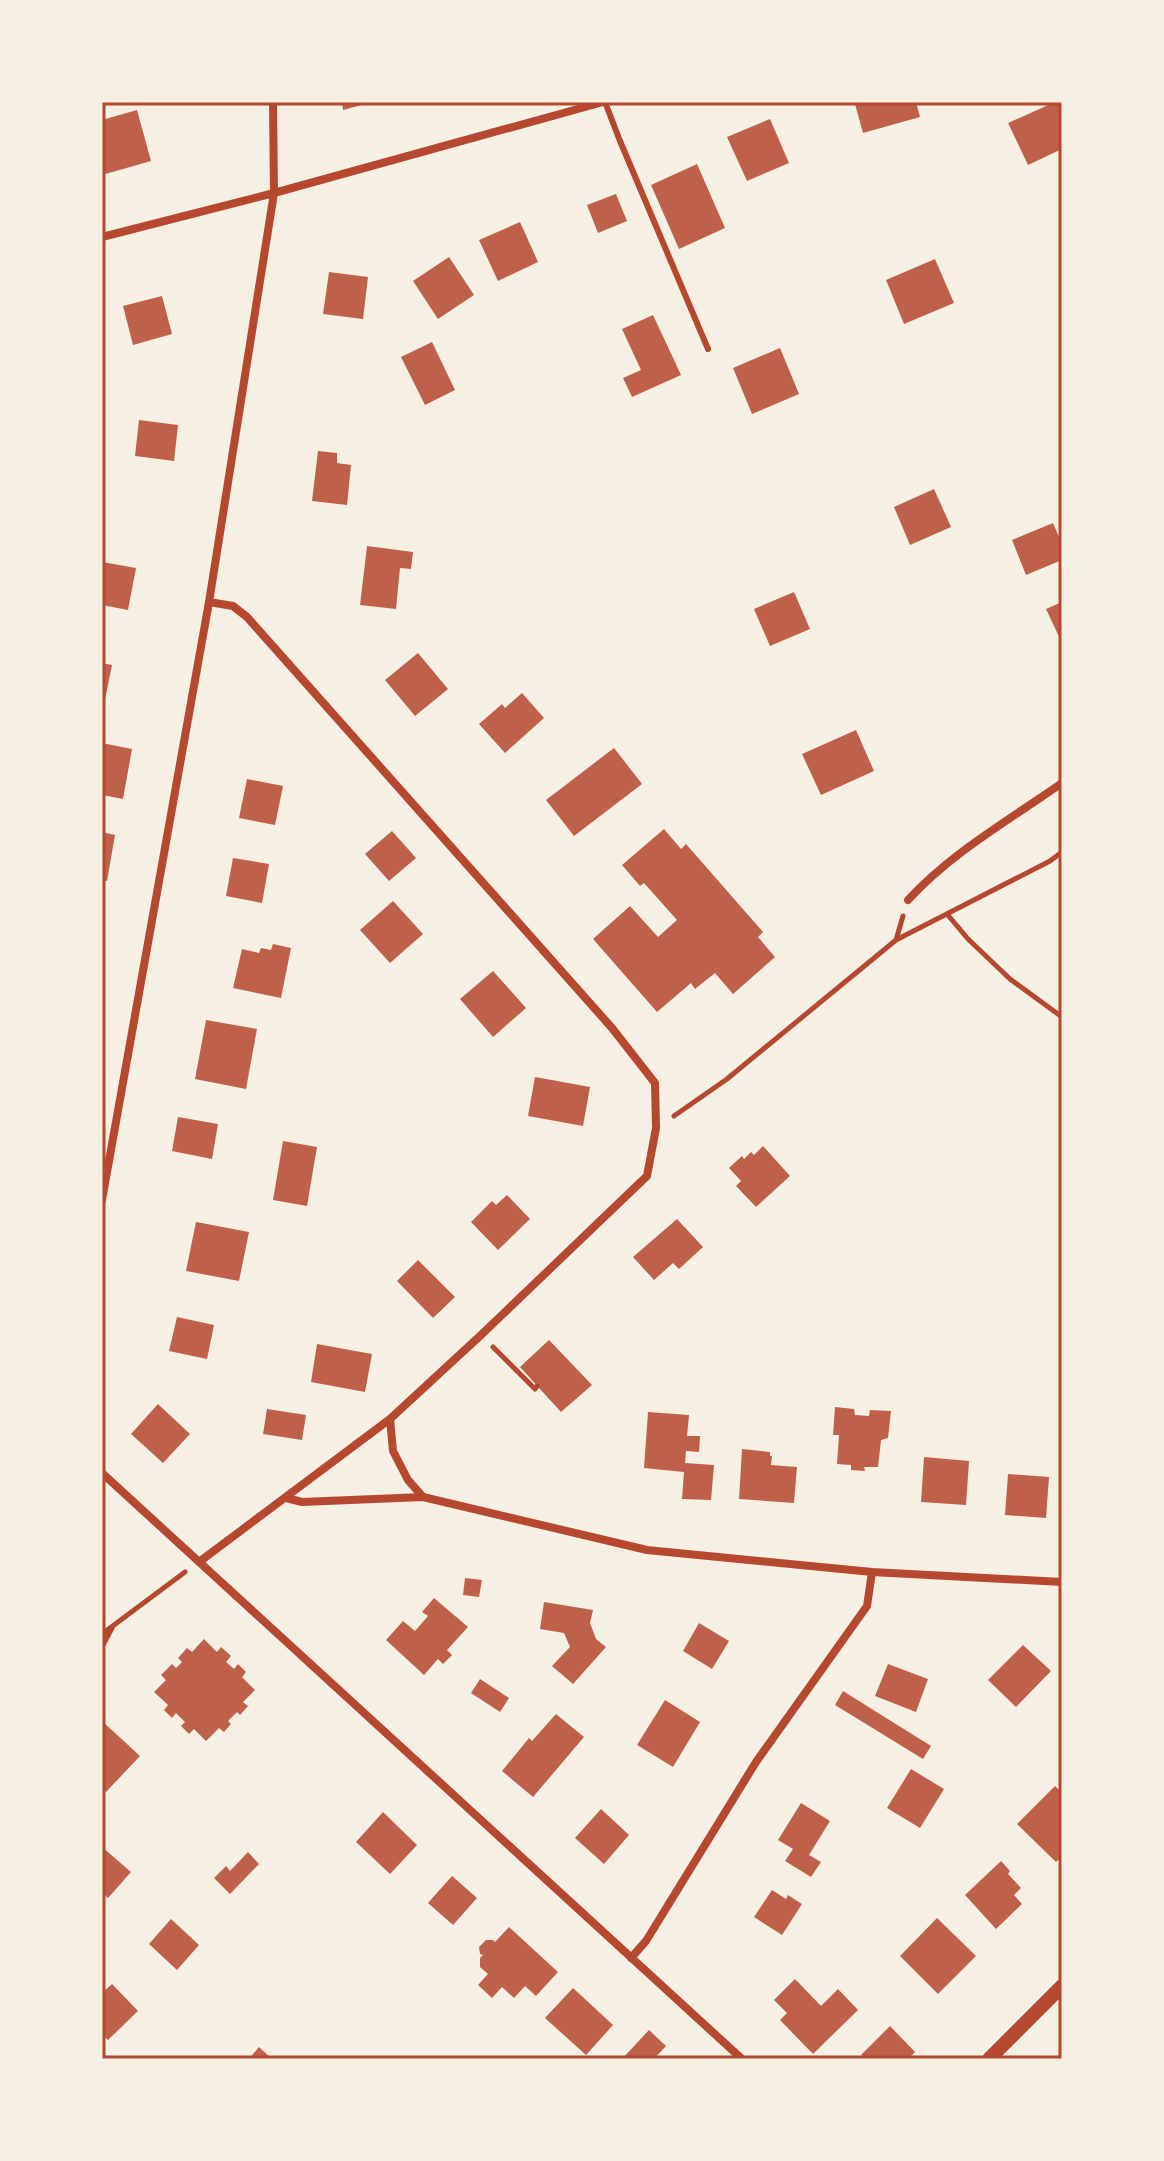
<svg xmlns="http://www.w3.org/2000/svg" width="1164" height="2161" font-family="'Exo 2',sans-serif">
  <rect width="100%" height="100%" fill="#f6efe4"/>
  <path fill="#bf614a" d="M342,102H369V103L343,110Z
    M863,102H916L920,117L863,133L855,104Z
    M1055,102H1062V149L1028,165L1008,123Z
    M137,110L151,161L102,175V120Z
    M770,119L789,163L747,181L727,137Z
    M697,164L725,228L679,249L651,185Z
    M616,194L627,221L598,233L587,205Z
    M520,222L538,262L498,281L479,240Z
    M449,257L474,295L438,319L413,281Z
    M935,259L954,303L904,324L886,280Z
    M329,272L368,277L363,319L323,314Z
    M162,296L172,334L133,345L123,306Z
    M653,315L681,375L632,397L623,378L641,370L622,329Z
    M432,342L455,390L425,405L401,357Z
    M780,348L799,394L752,414L733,368Z
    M139,420L178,425L174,461L135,456Z
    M318,451L337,453V463L351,465L347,505L312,501Z
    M934,489L951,527L910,545L894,507Z
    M1053,523L1062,544V560L1026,575L1012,540Z
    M367,546L413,552L411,569L400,568L396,609L360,605Z
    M102,562L136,568L128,610L102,605Z
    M794,592L810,629L770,646L754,609Z
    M1062,602V643L1046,609Z
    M418,653L448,689L415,716L385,680Z
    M102,663L112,665L103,710H102Z
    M522,693L544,718L505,753L479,724L502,704L505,708Z
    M856,730L874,771L821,795L802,754Z
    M102,743L132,749L123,799L102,795Z
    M614,748L642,784L574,836L546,800Z
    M247,779L283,786L275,825L239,818Z
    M664,829L681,849L686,844L763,932L758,937L775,957L733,994L715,973L695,989L691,983L657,1012L593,939L630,906L658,937L677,920L644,883L640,886L622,865Z
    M392,831L416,858L389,881L365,854Z
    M102,832L115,835L107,881L102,880Z
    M233,858L269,864L262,903L226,896Z
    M393,901L423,934L390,963L360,930Z
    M273,944L291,948L281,998L233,988L242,949L259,953L261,948L271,950Z
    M493,971L526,1008L493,1037L460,999Z
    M206,1020L257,1029L246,1089L195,1079Z
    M535,1077L590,1087L583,1126L528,1116Z
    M178,1117L218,1124L212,1159L172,1151Z
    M283,1141L317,1147L307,1206L273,1200Z
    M763,1146L790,1176L756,1207L736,1186L741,1181L729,1168L742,1156L744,1159L751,1152L754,1155Z
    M507,1195L530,1219L498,1250L471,1222L492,1201L496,1205Z
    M677,1219L703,1247L679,1269L673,1263L654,1280L633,1257Z
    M196,1222L249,1232L239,1281L186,1271Z
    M418,1260L455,1297L433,1318L397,1281Z
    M177,1317L214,1325L207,1359L169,1351Z
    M549,1340L592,1385L561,1412L520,1367Z
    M317,1344L372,1354L365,1392L311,1382Z
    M158,1404L190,1434L163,1463L131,1434Z
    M835,1407L854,1409L855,1415L869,1416L870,1410L891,1411L888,1438L881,1440L878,1467H864L865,1471L851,1470V1465L837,1464L839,1435H833Z
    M267,1409L306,1415L302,1440L263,1434Z
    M648,1412L689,1415L687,1436H700L699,1452L686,1451L685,1463L714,1465L711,1500L682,1499L684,1472L644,1468Z
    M742,1449L770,1452V1456H772L771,1465L797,1467L794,1503L739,1499Z
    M924,1457L969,1461L966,1505L921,1502Z
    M1008,1474L1049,1477L1046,1518L1005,1515Z
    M465,1578L482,1580L479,1597L463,1595Z
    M434,1598L468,1627L447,1650L452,1655L443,1664L438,1659L424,1675L386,1640L403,1621L415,1631L428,1616L422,1612Z
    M544,1602L593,1610L590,1623L596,1639L606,1647L573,1684L552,1666L570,1647L564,1633L540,1629Z
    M699,1623L729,1641L712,1669L683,1651Z
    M204,1639L217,1652L221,1647L231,1656L226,1662L234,1669L238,1664L246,1672L242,1677L255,1690L243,1702L248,1706L240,1715L237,1712L228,1721L231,1724L224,1732L219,1728L206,1741L194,1729L189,1734L181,1726L185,1722L176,1713L172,1718L164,1710L168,1705L154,1692L166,1680L161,1675L172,1664L176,1668L182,1662L178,1658L187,1648L192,1652Z
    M1023,1645L1051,1671L1016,1707L988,1680Z
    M888,1664L928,1679L916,1712L875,1696Z
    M480,1679L509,1698L500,1712L471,1693Z
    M843,1691L931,1746L923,1759L835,1705Z
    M665,1700L700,1722L673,1767L637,1745Z
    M556,1714L584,1737L533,1797L502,1771L529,1738L532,1741Z
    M102,1721L140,1756L106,1792L102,1789Z
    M911,1769L944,1789L920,1828L887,1808Z
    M1055,1786L1062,1793V1856L1056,1862L1017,1824Z
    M801,1803L830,1821L809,1855L821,1862L811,1877L785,1861L793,1849L778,1840Z
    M601,1809L629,1835L604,1864L575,1838Z
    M383,1812L417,1845L390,1874L356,1842Z
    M102,1847L131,1872L108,1898L102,1893Z
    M248,1852L259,1864L230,1894L214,1878L226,1866L230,1871Z
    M1001,1861L1010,1871L1008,1874L1021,1888L1014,1895L1022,1904L996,1929L965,1895Z
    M452,1876L477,1898L453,1925L428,1903Z
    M772,1890L786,1899L788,1895L802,1904L782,1935L754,1917Z
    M937,1918L976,1956L938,1994L900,1956Z
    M171,1919L199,1945L177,1970L149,1944Z
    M509,1927L558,1972L536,1996L525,1986L514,1998L502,1987L492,1998L478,1985L488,1974L480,1967V1958L483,1955L480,1954L479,1947L486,1940H493L495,1942Z
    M795,1979L821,2006L838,1989L858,2010L813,2054L780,2020L787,2013L774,2000Z
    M112,1984L138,2011L108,2040L102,2034V1993Z
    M573,1988L613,2025L586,2055L545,2018Z
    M890,2026L915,2052L908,2059H866L861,2055Z
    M649,2030L666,2046L654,2059H622Z
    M259,2047L272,2059H249Z"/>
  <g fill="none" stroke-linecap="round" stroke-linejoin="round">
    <path stroke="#b5482f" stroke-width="5" d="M947,914L968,939L1010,979L1062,1017
      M896,940L903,916
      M674,1116L727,1079L896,940L1050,861L1062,852
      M493,1347L535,1389L537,1386
      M102,1634L185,1572
      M102,1647L112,1628"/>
    <path stroke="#b5482f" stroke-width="6" d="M605,102L620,141L708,349"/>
    <path stroke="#b5482f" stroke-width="8" d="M102,237L274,193L603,102
      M908,900C951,853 1009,820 1062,783
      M102,1200L209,602L274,193L273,102
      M390,1419L393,1451L408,1480L423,1497
      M102,1473L742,2059
      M286,1498L302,1502L423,1497L647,1550L872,1572L1062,1582
      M199,1562L390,1419L481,1335L647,1176L656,1128L655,1083L612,1028L247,617L233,606L209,602
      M631,1958L646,1941L756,1762L867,1606L872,1572"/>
    <path stroke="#b5482f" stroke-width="14" d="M989,2059L1062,1986"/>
  </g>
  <rect width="1164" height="2161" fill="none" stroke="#f6efe4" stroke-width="208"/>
  <rect x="104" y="104" width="956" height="1953" fill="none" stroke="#b5482f" stroke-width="3"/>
</svg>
